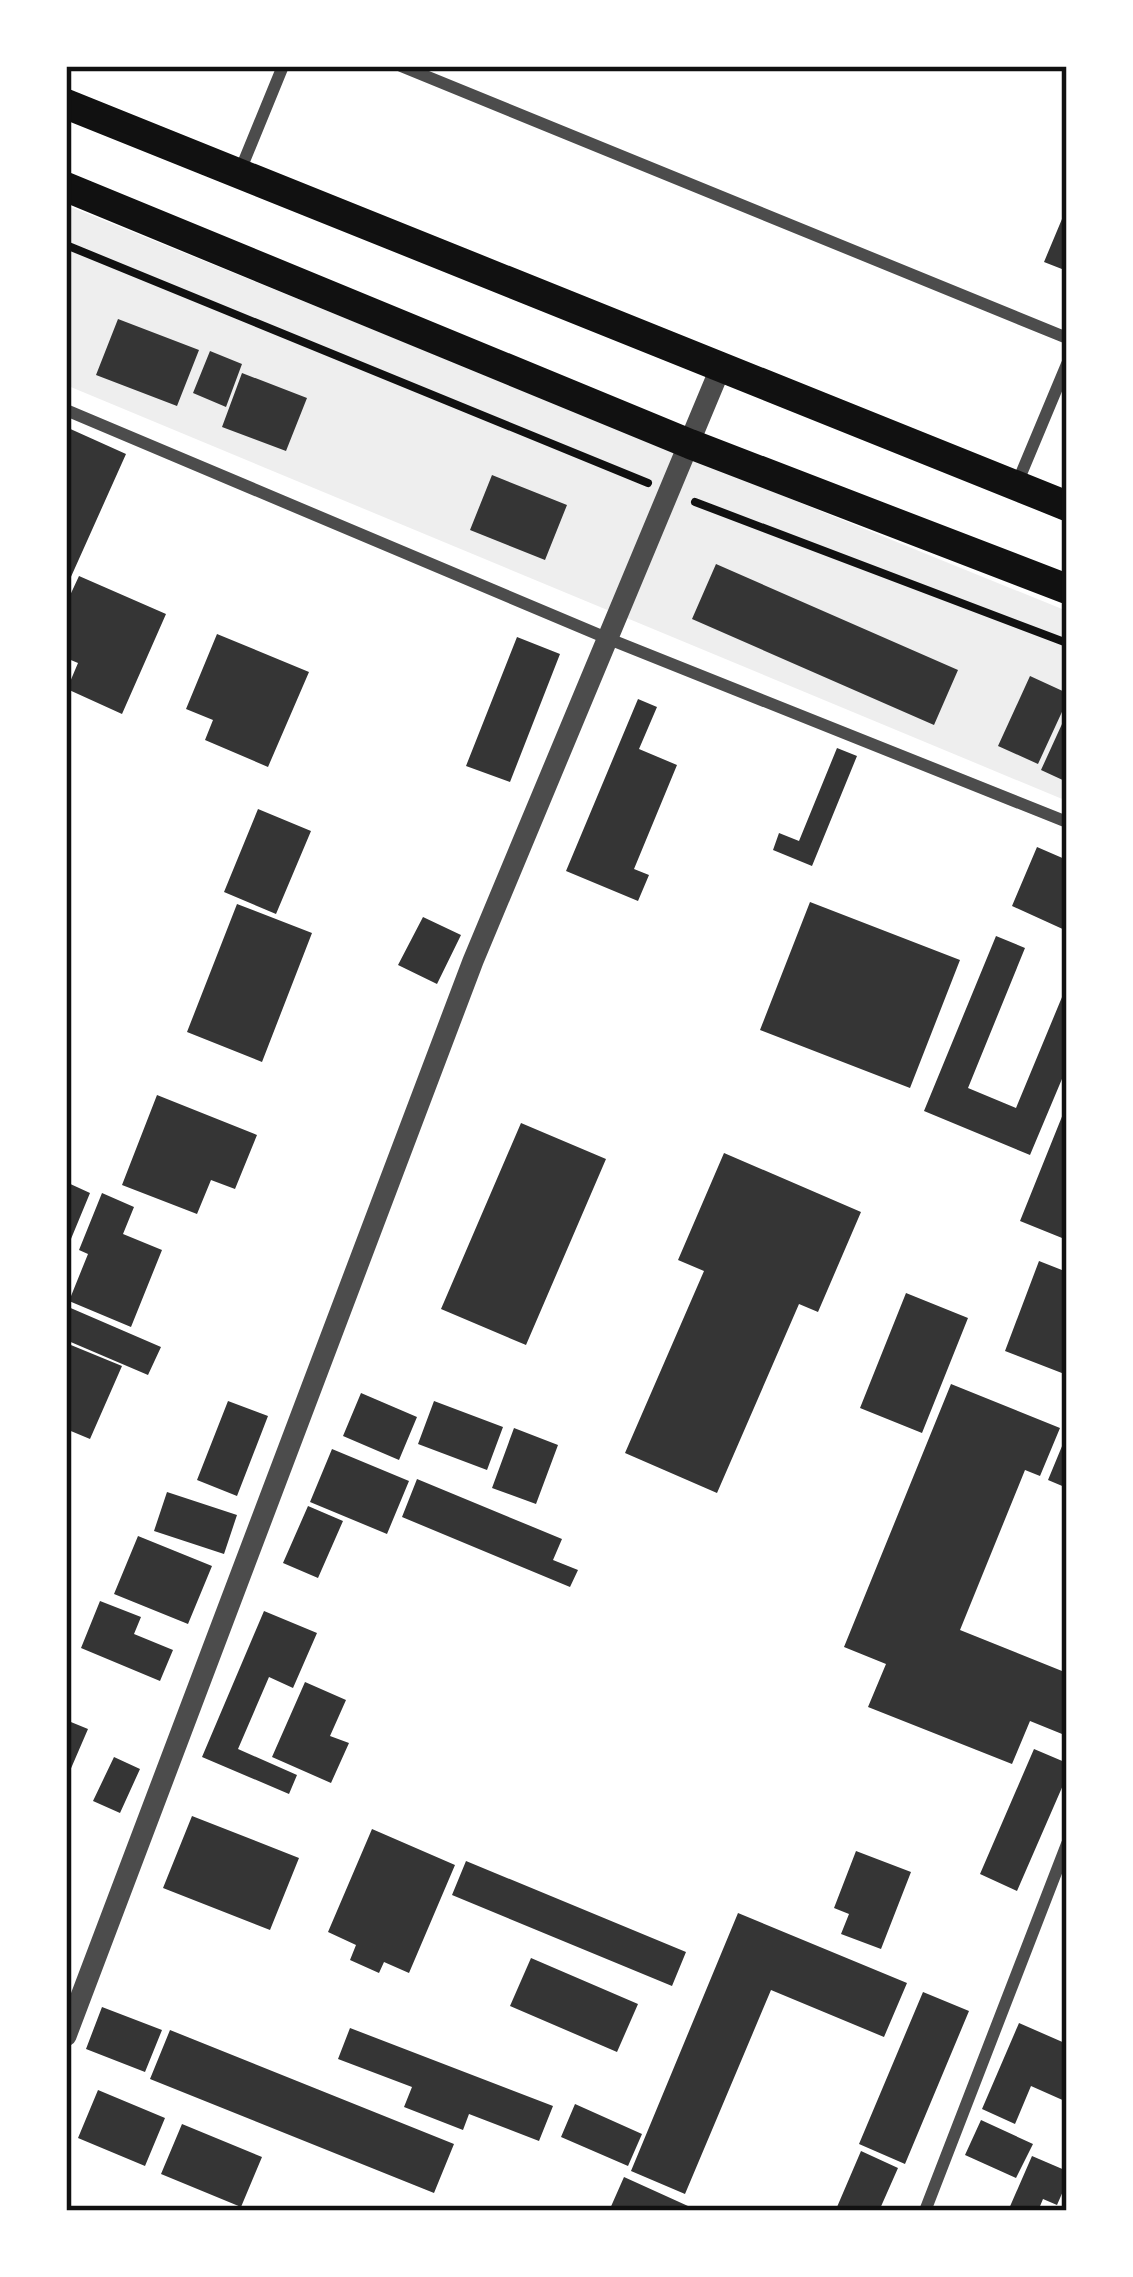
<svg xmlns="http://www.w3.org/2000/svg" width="1133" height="2277" font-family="'Work Sans',sans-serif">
  <rect width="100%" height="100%" fill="#fff"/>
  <path fill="#eee" d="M66,205L1067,611V801L66,385Z"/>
  <path fill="#353535" d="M1067,207V271L1044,262Z
    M118,319L199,350L177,406L96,375Z
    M210,351L242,364L226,407L193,393Z
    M242,373L307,398L286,451L222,427Z
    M66,427L126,454L66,588Z
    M492,475L567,505L545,560L470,530Z
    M716,564L958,670L934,725L692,619Z
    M79,576L166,614L122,714L67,689L78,663L66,658V604Z
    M217,634L309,672L268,767L205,740L213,720L186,709Z
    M517,637L560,654L510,782L466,766Z
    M1030,676L1067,693V701L1038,764L998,746Z
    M638,699L657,707L639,749L677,765L634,869L649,875L638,901L566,871Z
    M1067,713V782L1041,770Z
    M837,748L857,756L812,866L773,850L779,833L799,841Z
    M258,809L311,831L276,914L224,892Z
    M1037,847L1067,860V931L1012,906Z
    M810,902L960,960L910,1088L760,1030Z
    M237,904L312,933L262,1062L187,1032Z
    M423,917L461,935L437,984L398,965Z
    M996,936L1025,948L968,1088L1016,1108L1067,985V1067L1030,1155L924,1111Z
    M157,1095L257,1135L235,1189L211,1180L197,1214L122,1185Z
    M1067,1104V1240L1020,1221Z
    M521,1123L606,1159L526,1345L441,1309Z
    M724,1153L861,1212L818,1312L799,1304L717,1493L625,1453L704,1271L678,1260Z
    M66,1182L90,1193L66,1251Z
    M102,1193L134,1207L123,1234L162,1250L131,1327L69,1301L88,1254L79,1250Z
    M1039,1261L1067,1272V1375L1005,1351Z
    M906,1293L968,1318L922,1433L860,1408Z
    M66,1306L161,1347L148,1375L66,1340Z
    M66,1343L122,1366L90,1439L66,1429Z
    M951,1384L1060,1428L1040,1476L1025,1470L960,1630L1067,1673V1736L1030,1721L1012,1764L868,1707L886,1664L844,1647Z
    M361,1393L417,1417L399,1460L343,1436Z
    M228,1401L268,1416L237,1496L197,1480Z
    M434,1401L503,1427L487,1470L418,1444Z
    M514,1428L558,1445L536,1504L492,1488Z
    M1067,1434V1488L1048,1480Z
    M332,1449L409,1481L387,1534L310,1502Z
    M417,1479L562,1539L553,1560L578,1570L570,1587L402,1517Z
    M167,1492L237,1515L224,1554L154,1531Z
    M308,1506L343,1521L318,1578L283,1563Z
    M138,1536L212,1566L188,1624L114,1594Z
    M100,1601L141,1617L134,1634L173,1650L160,1681L81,1648Z
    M264,1611L317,1633L293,1688L269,1677L238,1749L297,1775L289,1794L202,1757Z
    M305,1682L346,1700L330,1736L349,1743L331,1783L272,1757Z
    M66,1720L88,1729L66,1780Z
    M1034,1749L1067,1763V1776L1017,1891L980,1874Z
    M114,1757L140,1769L120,1813L93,1801Z
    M192,1816L299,1858L270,1930L163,1888Z
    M372,1829L455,1865L409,1973L384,1962L379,1973L350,1960L356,1945L328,1932Z
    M856,1851L911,1872L881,1949L841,1934L849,1914L834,1908Z
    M466,1861L686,1952L672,1986L452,1895Z
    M738,1913L907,1983L884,2037L771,1990L685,2194L631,2171Z
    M531,1958L638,2004L617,2052L510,2006Z
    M923,1992L969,2011L905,2164L859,2144Z
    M102,2007L162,2030L145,2072L86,2049Z
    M1019,2023L1067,2044V2102L1031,2086L1015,2124L982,2109Z
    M350,2028L553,2106L539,2141L469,2114L463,2130L404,2107L412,2087L338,2059Z
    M170,2030L454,2144L434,2193L150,2079Z
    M98,2090L165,2118L145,2166L78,2138Z
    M575,2104L642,2134L628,2166L561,2137Z
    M981,2120L1033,2144L1016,2178L965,2155Z
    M182,2124L262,2157L241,2207L161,2174Z
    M861,2151L898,2168L879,2211H845L837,2207Z
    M1032,2156L1067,2171V2182L1057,2205L1043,2199L1038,2211H1008Z
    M624,2177L699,2211H609Z"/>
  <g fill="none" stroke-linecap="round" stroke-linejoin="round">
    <path stroke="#111" stroke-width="8" d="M66,245L648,483
      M695,502L1067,643"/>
    <path stroke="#4c4c4c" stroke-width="12" d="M401,66L1067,338
      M240,171L283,66
      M66,410L609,639L1067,822
      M1016,486L1067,364
      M925,2211L1067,1844"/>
    <path stroke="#4c4c4c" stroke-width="21" d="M66,2036L473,961L720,369"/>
    <path stroke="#111" stroke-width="30" d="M66,104L1067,506
      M66,187L690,444L1067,589"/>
  </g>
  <rect width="1133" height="2277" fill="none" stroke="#ffffff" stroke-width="138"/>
  <rect x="69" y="69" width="995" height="2139" fill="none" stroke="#111" stroke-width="4.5"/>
</svg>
